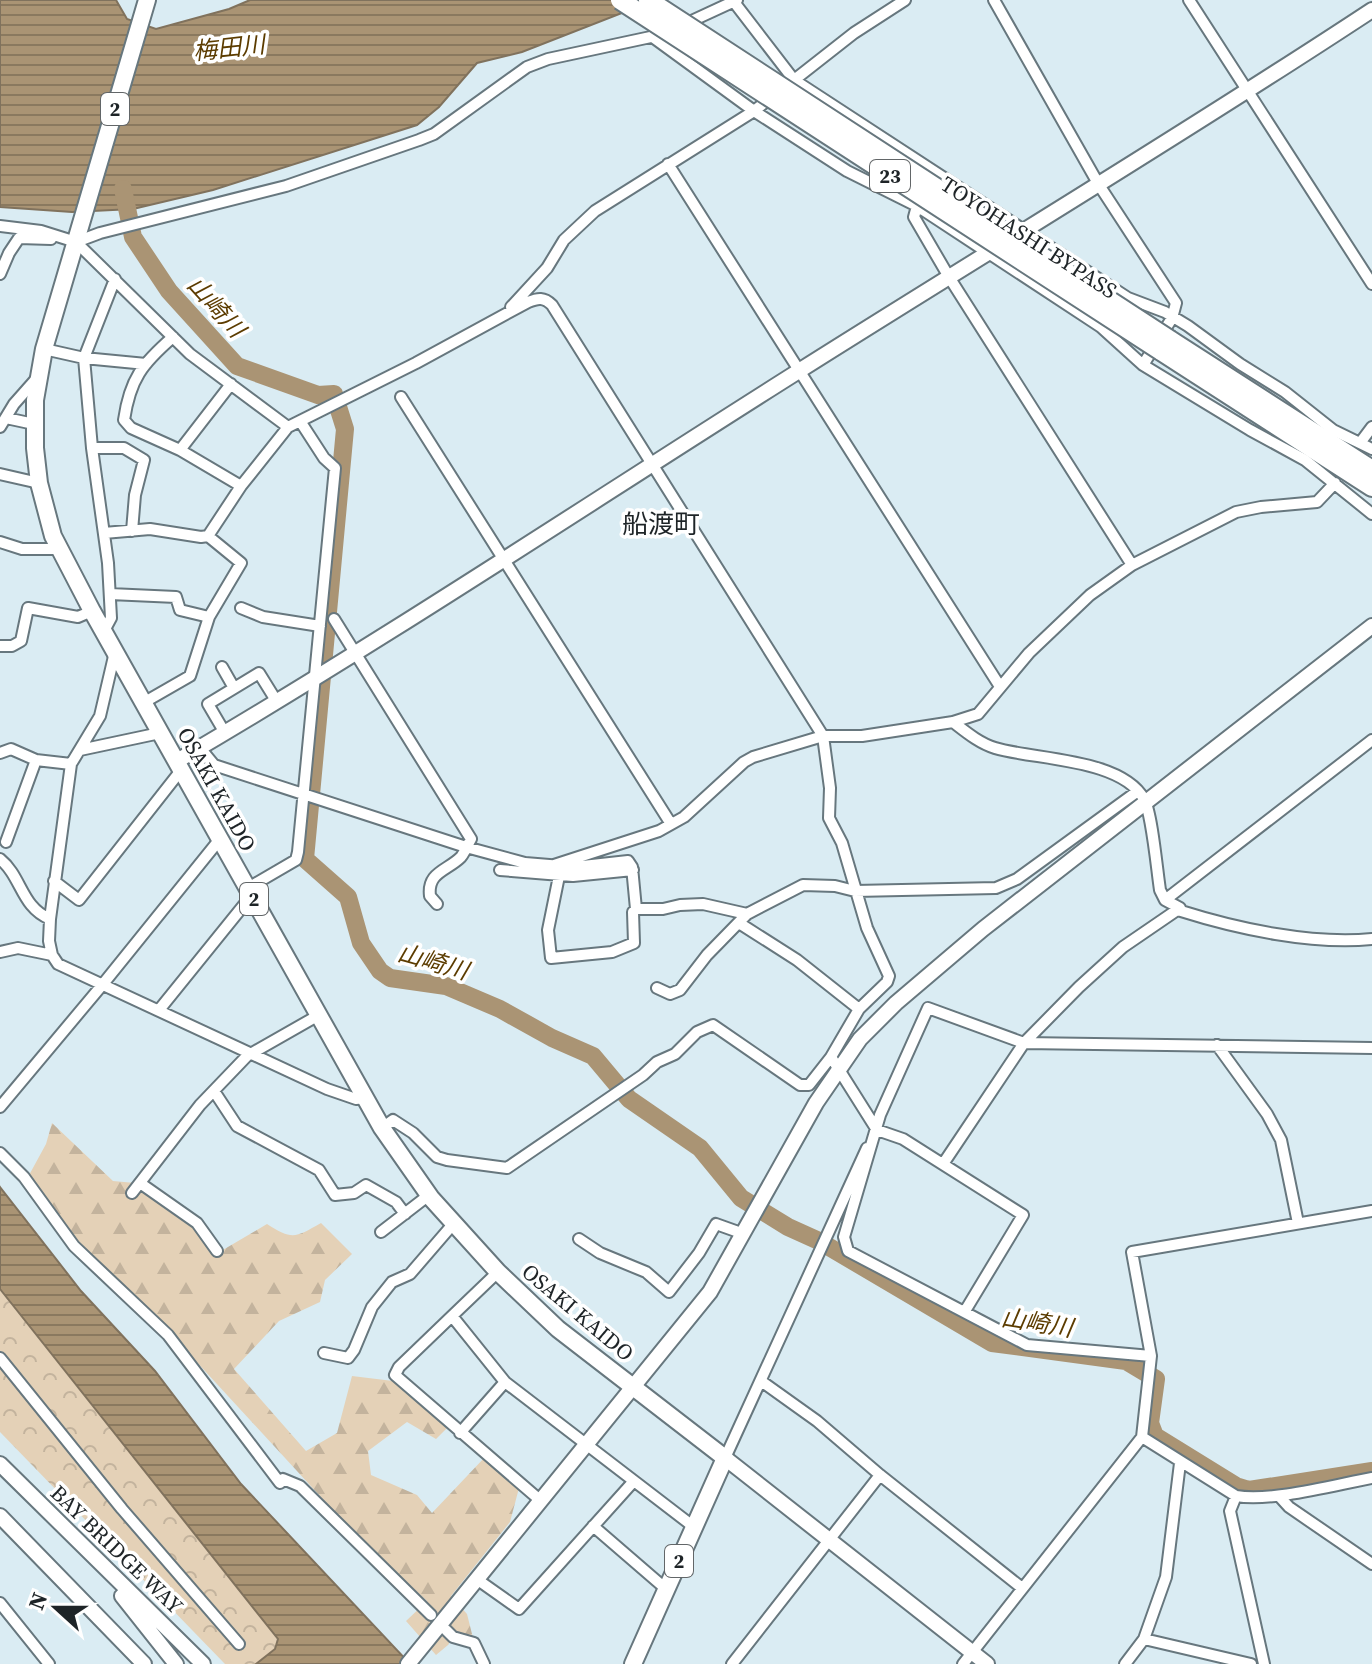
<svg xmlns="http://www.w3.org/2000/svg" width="1372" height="1664" font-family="'Source Serif 4','Noto Sans JP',serif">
  <defs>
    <pattern id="forest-firs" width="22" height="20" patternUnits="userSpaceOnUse" patternTransform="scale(2)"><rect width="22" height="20" fill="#e4d1b7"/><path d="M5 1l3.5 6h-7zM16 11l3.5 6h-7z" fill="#c3b39d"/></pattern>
    <pattern id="park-crowns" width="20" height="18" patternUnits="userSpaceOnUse" patternTransform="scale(2)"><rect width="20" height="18" fill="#e4d1b7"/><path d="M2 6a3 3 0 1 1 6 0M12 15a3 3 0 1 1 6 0" fill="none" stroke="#c3b39d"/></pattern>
    <pattern id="water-rules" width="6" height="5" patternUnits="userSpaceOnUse" patternTransform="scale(2)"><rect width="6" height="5" fill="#aa9474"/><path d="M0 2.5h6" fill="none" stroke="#8a795f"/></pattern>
  </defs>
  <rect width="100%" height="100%" fill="#daecf3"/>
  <path fill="url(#forest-firs)" d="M52,1123L113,1181L135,1183L192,1222L216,1254L267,1224C293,1241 296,1237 321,1223L352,1254L325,1280L320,1302L279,1321L234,1369L306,1451L337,1433L352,1376L393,1381L447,1428L436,1439L407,1422L368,1451L371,1475L417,1495L432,1513L485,1457L519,1488L510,1522L451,1596L467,1614L473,1638L455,1634L448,1645L436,1655L406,1621L427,1601L365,1545L170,1333L77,1244L28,1177L46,1144Z"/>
  <path fill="url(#park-crowns)" d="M0,1289L278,1639L275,1649L263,1664H225L0,1432Z"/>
  <path fill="url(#water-rules)" stroke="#80725d" stroke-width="2" d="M0,0H116L127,19L156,29L229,9L250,0H655L522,52L477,63L439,107L417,125L213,190L133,209L72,212L0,207Z
    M0,1187L81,1291L155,1371L241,1484L410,1664H256L275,1649L278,1639L0,1289Z"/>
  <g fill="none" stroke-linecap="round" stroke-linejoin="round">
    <path stroke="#aa9474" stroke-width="18" d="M123,189L133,237L169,291L237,366L318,395L334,394L345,429L305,859L348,897L361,943L380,971L390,978L446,986L500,1009L552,1038L593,1056L629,1099L700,1148L741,1198L788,1227L819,1241L992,1343L1126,1361L1156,1379L1150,1423L1155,1436L1236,1486L1249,1490L1372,1471"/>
    <defs>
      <path id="street" d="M994,0L1099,185L1176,303L1172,318L1143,365
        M1189,0L1372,284
        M734,2L794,80L1128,298L1165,312L1188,326L1240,364L1285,392L1333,430L1372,449
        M685,24L737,0
        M654,38L754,111L847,171L917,206L1101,327L1143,365L1250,430L1305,460L1372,514
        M789,84L854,33L905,0
        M668,164L999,685
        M917,206L914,217L949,277L1132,565
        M0,226L41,231L76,242L190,354L288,427L416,363L528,302C538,298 544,297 552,305L823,736L830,788L829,818L842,843L867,928L889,976L887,982L859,1009L831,1057L877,1130L903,1139L1023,1215L965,1311
        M76,242L100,233L286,186L419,140L434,134L527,67L548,59L660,35
        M0,274L9,253L19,238L51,239
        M511,307L547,268L564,240L595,211L754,111L773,96
        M173,337C142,364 130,379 124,420L131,428L180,450L241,486
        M44,349L84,358L146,364
        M401,397L671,824
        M6,418L34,424
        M0,427L14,404L37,378
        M1360,443L1372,427
        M92,448H124L144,460L135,495L132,531
        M180,450L231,384
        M0,474L39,483
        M104,533L150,529L201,537L208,536L241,563L209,617L190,676L143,703
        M208,536L241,486L288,427
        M0,542L22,549H58
        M110,594L176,597L180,610L209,617
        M241,608L263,617L320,626
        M334,619L471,839C468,844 465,852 461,857C447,871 427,872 430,896L437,904
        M104,631L111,618L108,563L92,448L84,358L115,279
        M0,646H12L21,641L28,608L78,617L92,611
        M115,652L100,716L71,764L50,919L49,941L52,955L58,964L327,1089L356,1099L366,1098
        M222,667L234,688
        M953,722C966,732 979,743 995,748C1035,760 1121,758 1144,799C1152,813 1157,871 1160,890L1165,900L1180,908L1181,911C1238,929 1313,945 1372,939
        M225,733L208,704L259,673L277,702
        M200,748L214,765L466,847L525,863L574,867L628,861L632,867L636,909H663L680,905L703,904L747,914
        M80,750L160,733
        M0,753L11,749L36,760L71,764
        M6,842L36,760
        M0,859C22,877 21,907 50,919
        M554,865L659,831L684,817L744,762L753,757L823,736H862L953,722L978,714L1029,653L1090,595L1132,565L1236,512L1261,507L1317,502L1335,483
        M500,870L573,876L633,870
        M559,876L548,930L551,958L612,952L634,943L633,912L636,909
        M54,881L79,900L182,769
        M248,888L296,860L298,852L335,468L324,458L300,421
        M1165,900L1372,740
        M739,923L797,960L859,1009
        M0,952L18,948L52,955
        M657,988L670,994L680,990L707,955L747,914L803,885L835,886L855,891L996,888L1017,879L1138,791
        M159,1010L252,895
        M1217,1045L1267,1114L1281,1140L1298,1223
        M214,1091L237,1126L319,1170L335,1195L354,1193L366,1185L396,1202L405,1214
        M0,1107L103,984L220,839
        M382,1128L393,1120L413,1133L437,1157L447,1160L507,1168L643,1075L657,1062L675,1054L697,1032L713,1025L800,1085H809L831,1057
        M0,1153L24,1177L74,1246L168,1335L280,1483L283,1479L300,1486L431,1615
        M943,1164L1024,1043L1079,987L1123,947L1180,908
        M140,1183L197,1223L217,1251
        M132,1193L200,1105L247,1056L319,1015
        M381,1232L429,1195
        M579,1239L600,1253L646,1272L669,1292L699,1253L716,1224L744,1234
        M498,1272L452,1316L505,1382L694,1527
        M452,1316L399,1367L395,1375L541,1501
        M324,1353L348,1358L354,1350L372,1307L392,1282L410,1274L454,1223
        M1151,1356L1027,1345L848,1251L844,1237L880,1115L928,1008L1024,1043L1372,1048
        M0,1358L122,1509L239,1644
        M761,1381L817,1421L880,1475L1022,1588
        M460,1433L505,1382
        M1142,1437L1236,1496C1272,1502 1334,1485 1372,1478
        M725,1458L867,1148
        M1236,1496L1230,1511L1264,1664
        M1279,1496L1289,1507L1372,1564
        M593,1526L666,1589
        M478,1580L519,1609L633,1482
        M0,1603L49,1664
        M446,1630L453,1637L474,1643L484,1664
        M1144,1639L1251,1664
        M732,1664L880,1475
        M963,1664L1142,1437L1151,1356L1132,1252L1372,1211
        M1125,1664L1144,1639L1166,1577L1180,1463"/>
      <path id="secondary" d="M177,761C389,637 594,500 802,369C992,249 1184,134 1372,10
        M725,1458L987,1664
        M0,1464L203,1664
        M0,1516L144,1664
        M122,1596L176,1664
        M408,1664L710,1292L816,1103L860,1039L896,1003L983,929L1372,626"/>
      <path id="primary" d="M147,0L44,349L35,400V448L39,483L53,536L92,611L382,1128L431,1198L498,1272L558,1329L725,1458L633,1664"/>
      <path id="highway" d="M1170,340L1372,470
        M1161,351L1372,487"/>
    </defs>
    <use href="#street" stroke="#67777e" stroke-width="14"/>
    <use href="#secondary" stroke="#67777e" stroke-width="18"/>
    <use href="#primary" stroke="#67777e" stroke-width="20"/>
    <use href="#highway" stroke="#67777e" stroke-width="22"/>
    <use href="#street" stroke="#fff" stroke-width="10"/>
    <use href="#secondary" stroke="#fff" stroke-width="14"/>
    <use href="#primary" stroke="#fff" stroke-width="16"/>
    <use href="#highway" stroke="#fff" stroke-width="18"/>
    <defs>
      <path id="highway-bridge" d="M620,0L1161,351
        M648,0L1170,340"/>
    </defs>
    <use href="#highway-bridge" stroke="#67777e" stroke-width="22" stroke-linecap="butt"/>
    <use href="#highway-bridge" stroke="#fff" stroke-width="18"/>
  </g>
  <g text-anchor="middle" stroke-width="7" stroke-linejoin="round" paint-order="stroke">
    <g fill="#fff" stroke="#626668" stroke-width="2">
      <rect x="101" y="93" width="28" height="32" rx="6"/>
      <rect x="870" y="160" width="40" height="32" rx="6"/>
      <rect x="240" y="883" width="28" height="32" rx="6"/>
      <rect x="665" y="1545" width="28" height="32" rx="6"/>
    </g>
    <g font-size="20" font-weight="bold" fill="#1e2427">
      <text x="115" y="116">2</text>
      <text x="890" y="183">23</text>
      <text x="254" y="906">2</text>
      <text x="679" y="1568">2</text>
    </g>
    <g font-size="22" fill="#1e2427" stroke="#fff">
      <text transform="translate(1029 237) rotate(33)" y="8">TOYOHASHI BYPASS</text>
      <text transform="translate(217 789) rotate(61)" y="8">OSAKI KAIDO</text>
      <text transform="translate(578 1312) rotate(40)" y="8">OSAKI KAIDO</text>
      <text transform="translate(117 1549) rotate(44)" y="8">BAY BRIDGE WAY</text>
    </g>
    <g font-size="24" font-style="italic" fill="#5c3c00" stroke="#fff">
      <text transform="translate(229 48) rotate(-6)" y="8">梅田川</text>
      <text transform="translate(216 307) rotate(48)" y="8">山崎川</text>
      <text transform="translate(433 962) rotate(16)" y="8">山崎川</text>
      <text transform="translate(1037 1323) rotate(9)" y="8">山崎川</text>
    </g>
    <g font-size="26" fill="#1e2427" stroke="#fff">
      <text x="661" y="533">船渡町</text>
    </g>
  </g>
  <g transform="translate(56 1608) rotate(291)" stroke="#ffffff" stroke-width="6" paint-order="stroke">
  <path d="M0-6L14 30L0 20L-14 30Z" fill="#1e2427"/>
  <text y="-12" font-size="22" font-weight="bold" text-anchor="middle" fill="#1e2427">N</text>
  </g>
</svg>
